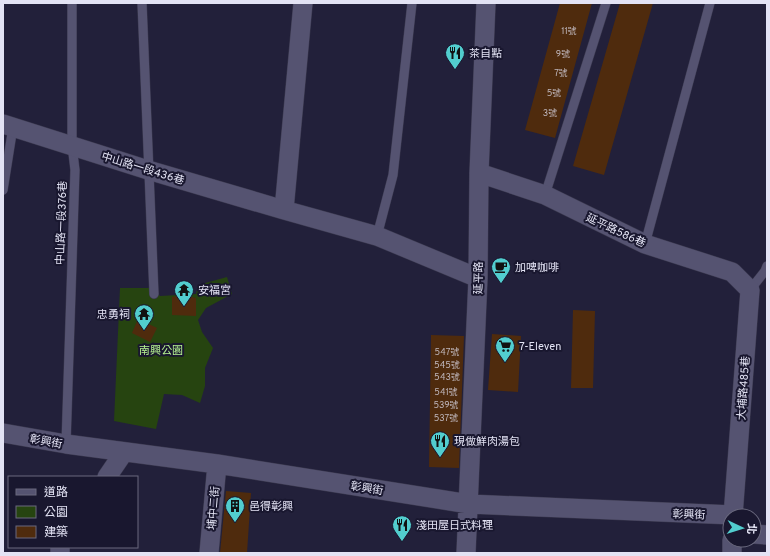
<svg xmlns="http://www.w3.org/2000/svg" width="770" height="556" font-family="Overpass,'Noto Sans TC',sans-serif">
  <rect width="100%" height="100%" fill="#22203a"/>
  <path fill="#264410" d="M227,277L232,294L206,308L198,320L202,332L213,348L205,368V386L200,403L182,395L164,394L156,429L114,421L120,288H152L160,296L196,294L198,285Z"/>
  <path fill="#4f2b0d" d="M560,3H592L555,138L525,130Z
    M620,3H653L604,175L573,166Z
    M183,295L196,298V316L172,315V297Z
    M573,310L595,311L593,388H571Z
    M138,319L157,328L150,342L132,333Z
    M492,334L521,336L518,392L488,390Z
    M431,335L464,336L459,468L429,467Z
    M226,491L251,493L247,553H220Z"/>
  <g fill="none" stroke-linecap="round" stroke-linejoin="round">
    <defs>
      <path id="service" d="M142,3L154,294
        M3,190L13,127
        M545,195L606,3
        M377,236L393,175L412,3
        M645,244L710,3
        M750,290L765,271L767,266
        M66,444L75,170L72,145V3"/>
      <path id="minor" d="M3,124L148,170L284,210L377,236L478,278
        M479,173L545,195L645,244L732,272L750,290L733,516
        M284,210L303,3
        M3,433L66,444L217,464L469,504L734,515
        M107,477L124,452
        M754,534L767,535
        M60,553V547
        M209,553L217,464
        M466,553L478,278L479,173L486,3
        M732,553V540"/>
    </defs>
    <use href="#service" stroke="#3b394f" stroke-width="10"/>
    <use href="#minor" stroke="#3b394f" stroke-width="20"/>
    <use href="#service" stroke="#555371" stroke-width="9"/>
    <use href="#minor" stroke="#555371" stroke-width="19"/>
  </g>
  <defs>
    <symbol id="restaurant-pin" viewBox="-11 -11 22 30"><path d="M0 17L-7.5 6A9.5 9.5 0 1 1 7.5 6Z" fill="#52cdce" stroke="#19172f"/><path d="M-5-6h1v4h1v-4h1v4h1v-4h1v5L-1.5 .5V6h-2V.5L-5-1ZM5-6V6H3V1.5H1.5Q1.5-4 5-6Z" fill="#111"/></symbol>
    <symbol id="cafe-pin" viewBox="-11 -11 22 30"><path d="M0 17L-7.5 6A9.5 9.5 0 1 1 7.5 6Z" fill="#52cdce" stroke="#19172f"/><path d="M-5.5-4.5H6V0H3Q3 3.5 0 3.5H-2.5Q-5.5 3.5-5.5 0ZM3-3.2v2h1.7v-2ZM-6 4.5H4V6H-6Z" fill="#111"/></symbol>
    <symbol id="temple-pin" viewBox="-11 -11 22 30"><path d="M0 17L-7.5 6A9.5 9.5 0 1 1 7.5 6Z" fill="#52cdce" stroke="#19172f"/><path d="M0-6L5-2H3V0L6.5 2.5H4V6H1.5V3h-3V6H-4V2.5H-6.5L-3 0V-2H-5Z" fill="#111"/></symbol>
    <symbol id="supermarket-pin" viewBox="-11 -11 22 30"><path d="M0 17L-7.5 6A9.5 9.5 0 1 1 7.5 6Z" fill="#52cdce" stroke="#19172f"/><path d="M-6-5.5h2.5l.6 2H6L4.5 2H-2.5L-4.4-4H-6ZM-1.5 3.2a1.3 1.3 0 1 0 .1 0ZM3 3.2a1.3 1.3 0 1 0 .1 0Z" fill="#111"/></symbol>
    <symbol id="building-pin" viewBox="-11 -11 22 30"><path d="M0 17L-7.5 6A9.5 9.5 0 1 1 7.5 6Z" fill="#52cdce" stroke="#19172f"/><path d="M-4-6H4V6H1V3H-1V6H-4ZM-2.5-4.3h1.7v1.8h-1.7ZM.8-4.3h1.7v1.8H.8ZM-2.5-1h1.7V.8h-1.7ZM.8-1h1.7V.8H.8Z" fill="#111"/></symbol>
  </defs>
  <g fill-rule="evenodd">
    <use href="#restaurant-pin" x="444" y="42" width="22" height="30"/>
    <use href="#cafe-pin" x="490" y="256" width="22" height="30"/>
    <use href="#temple-pin" x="173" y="279" width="22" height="30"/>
    <use href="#temple-pin" x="133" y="303" width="22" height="30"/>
    <use href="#supermarket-pin" x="494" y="335" width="22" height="30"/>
    <use href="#restaurant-pin" x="429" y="430" width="22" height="30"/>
    <use href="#building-pin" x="224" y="495" width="22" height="30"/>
    <use href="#restaurant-pin" x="391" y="514" width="22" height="30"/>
  </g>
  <g text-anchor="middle" stroke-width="4" stroke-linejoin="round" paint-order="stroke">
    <g font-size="9" fill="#beb5ba">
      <text x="569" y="34">11號</text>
      <text x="563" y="57">9號</text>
      <text x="561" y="76">7號</text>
      <text x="554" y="96">5號</text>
      <text x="550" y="116">3號</text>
      <text x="447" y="355">547號</text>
      <text x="447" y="368">545號</text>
      <text x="447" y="380">543號</text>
      <text x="446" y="395">541號</text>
      <text x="446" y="408">539號</text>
      <text x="446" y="421">537號</text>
    </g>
    <g font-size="11" fill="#e3e3f4" stroke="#19172f" text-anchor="start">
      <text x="469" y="57">茶自點</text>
      <text x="515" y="271">加啤咖啡</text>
      <text x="198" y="294">安福宮</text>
      <text x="130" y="318" text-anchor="end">忠勇祠</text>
      <text x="519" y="350">7-Eleven</text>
      <text x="454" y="445">現做鮮肉湯包</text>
      <text x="249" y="510">邑得彰興</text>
      <text x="416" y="529">淺田屋日式料理</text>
    </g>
    <g font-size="11" fill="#e3e3f4" stroke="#19172f">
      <text transform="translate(143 168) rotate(17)" y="4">中山路一段436巷</text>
      <text transform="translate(61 223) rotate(-88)" y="4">中山路一段376巷</text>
      <text transform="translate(616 230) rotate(25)" y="4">延平路586巷</text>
      <text transform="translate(478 278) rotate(-89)" y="4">延平路</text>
      <text transform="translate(743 388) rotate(-86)" y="4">大埔路485巷</text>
      <text transform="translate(46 441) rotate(10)" y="4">彰興街</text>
      <text transform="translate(367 488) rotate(9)" y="4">彰興街</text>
      <text transform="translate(213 508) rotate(-85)" y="4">埔中二街</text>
      <text transform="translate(689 514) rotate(2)" y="4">彰興街</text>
    </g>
    <g font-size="11" fill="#b7f492" stroke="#19172f">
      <text x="161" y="354">南興公園</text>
    </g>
  </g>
  <rect width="770" height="556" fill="none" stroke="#e3e3f4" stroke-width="8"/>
  <rect x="8" y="476" width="130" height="72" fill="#19172f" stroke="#6a697e"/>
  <rect x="16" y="489" width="20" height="6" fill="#555371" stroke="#6a697e"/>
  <text x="44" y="496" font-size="12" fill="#e3e3f4">道路</text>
  <rect x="16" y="506" width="20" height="12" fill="#264410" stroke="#6a697e"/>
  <text x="44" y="516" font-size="12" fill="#e3e3f4">公園</text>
  <rect x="16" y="526" width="20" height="12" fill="#4f2b0d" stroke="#6a697e"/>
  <text x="44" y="536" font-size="12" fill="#e3e3f4">建築</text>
  <g transform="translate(742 528) rotate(94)"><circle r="19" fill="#19172f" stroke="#6a697e"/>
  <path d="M0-3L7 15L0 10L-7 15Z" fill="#52cdce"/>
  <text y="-6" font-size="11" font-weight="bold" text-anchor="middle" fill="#e3e3f4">北</text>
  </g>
</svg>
